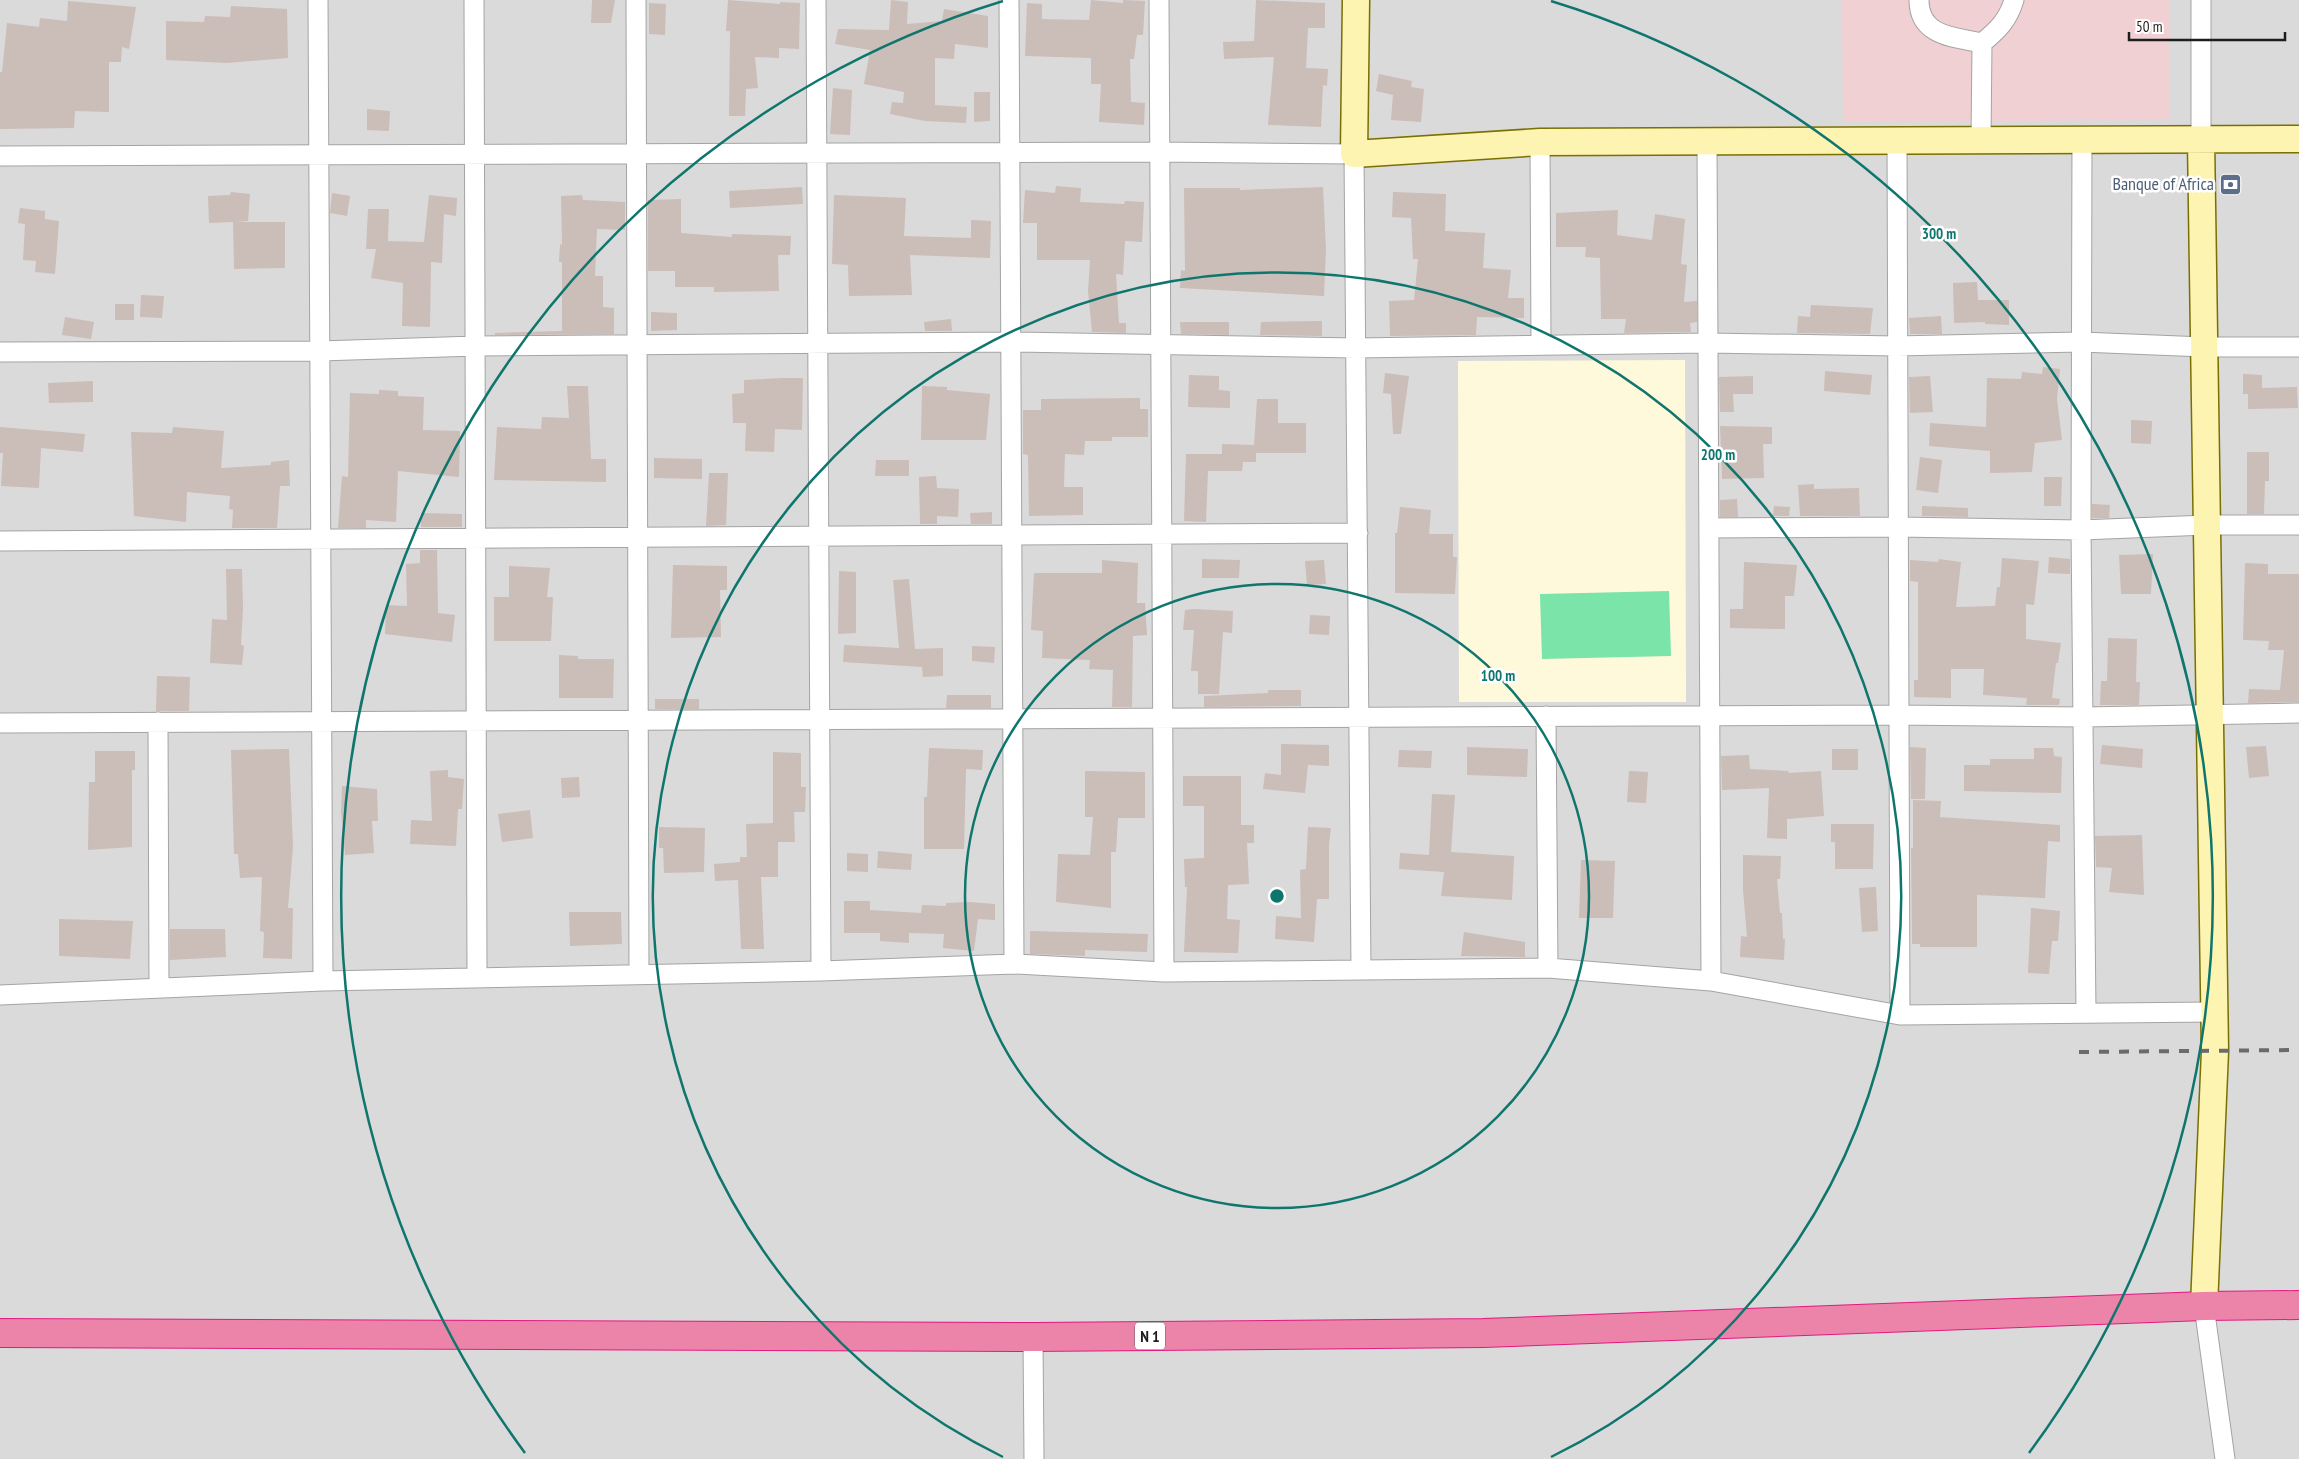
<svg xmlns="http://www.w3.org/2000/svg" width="2299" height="1459" font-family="'PT Sans Narrow',sans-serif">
  <rect width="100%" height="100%" fill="#efe8e2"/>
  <path fill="#dbdada" d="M0,0H2299V1459H0Z"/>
  <path fill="#f1d0d4" d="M1842,0H2169L2170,120L1843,122Z"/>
  <path fill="#fff9db" d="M1685,360L1686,702H1459L1458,361Z"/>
  <path fill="#7ae4a9" d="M1669,591L1671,656L1542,659L1540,594Z"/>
  <path fill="#cbbdb8" d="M592,0H615L611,23H591Z
    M728,0L780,4V2L800,3L799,49L779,48V58L755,57L758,88L746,89L745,116H729L730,31H726Z
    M891,0L908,2L907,24L942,21L944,9L988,16V48L955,44L954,59L935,58V105L967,107L966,123L925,121L890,114L892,102L903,103L904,92L864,84L870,50L835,44L838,29L889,30Z
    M1091,0L1123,3V0L1145,1L1143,35H1137L1134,59H1130L1131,102L1145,103L1144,125L1099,122L1101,84H1091V58L1025,56L1027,3L1042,4V19L1089,20Z
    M1256,0L1325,3V28H1308L1306,68L1328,69L1327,86L1323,85L1321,127L1268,125L1274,57L1224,59L1223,42L1254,41Z
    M68,1L136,7L129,49L122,47L121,62H109V112L75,111L74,128L0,129V72H2L7,23L39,27L40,18L67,21Z
    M649,3L666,4L665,35L649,34Z
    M231,6L287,9L288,58L227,63L166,60V21L204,22L205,16L230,17Z
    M1379,74L1412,81L1411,87L1424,89L1421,122L1391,120L1393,95L1376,91Z
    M833,88L852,90L850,135L830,134Z
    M974,92H990V121L974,122Z
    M367,109L390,111L389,131L367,130Z
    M1056,186L1081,188L1080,202L1124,204L1125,201L1144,202L1142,242L1125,241L1123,275L1116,274L1119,323H1126V333L1092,332L1088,291L1090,260H1037V223H1023L1025,190L1055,193Z
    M802,187L803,204L730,208L729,191Z
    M1323,187L1326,249L1324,296L1180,288L1181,270L1185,271L1184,188H1240V190Z
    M231,192L250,194L248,221L235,222H285V268L234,269L233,222L209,223L208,196L230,195Z
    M1393,192L1446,194L1445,231L1485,233L1483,268L1511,270L1508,298H1524V318L1477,317L1476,335L1390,336L1389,301L1414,300L1418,259H1413L1411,218L1392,217Z
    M332,193L350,196L347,216L330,213Z
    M429,195L457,198L456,216L444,214L442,263L431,262L430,327L402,326L403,283L371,278L376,249H366L368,209H389L388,241L424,242Z
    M582,195L583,200L625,202V230L597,229L595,276H603V307L614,308V334L495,335V333L562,331V262H559L560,244L562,245L561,196Z
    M834,195L906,198L904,236L971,238V220L991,221L990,258L910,255L912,295L849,296L848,265L832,264Z
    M681,199V233L732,237V234L791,236L790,255H778L779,291L714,292V287H675V271H648V200Z
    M20,208L45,211V219L59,221L55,274L35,272L36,261L23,260L25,224L18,223Z
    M1618,210L1617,235L1652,240L1655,214L1685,219L1681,264L1687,265L1684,302L1697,301V322L1690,323L1691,332L1624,333L1626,319H1601L1600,258L1585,257L1586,247H1556V213Z
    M1977,282L1978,300H2009V325L1985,324V322L1954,323L1953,283Z
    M141,295L164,296L162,318L140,317Z
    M115,304H134V320H115Z
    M1811,305L1873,308L1870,334L1797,333L1798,316L1810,317Z
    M651,312L677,313V330L651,331Z
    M1941,316L1942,334H1910L1909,318Z
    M65,317L94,322L91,339L62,335Z
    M951,319L952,331H925L924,322Z
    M1322,321V336L1260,335L1261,322Z
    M1180,322H1229V335L1181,334Z
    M2043,367L2060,369L2057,399L2062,440L2035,443L2032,472L1990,473V451L1929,446L1930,423L1986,427L1987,378L2021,379L2022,372L2042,374Z
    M1825,371L1872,375L1870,395L1824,391Z
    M1385,373L1409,376L1401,434H1393L1391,394L1383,393Z
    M2243,374L2262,375V388L2297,387L2298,408L2248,409V394H2243Z
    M1189,375L1219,376V390L1230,391V408L1188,407Z
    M1753,376V394H1733L1734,412H1720L1719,377Z
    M1930,376L1933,412L1910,413L1909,377Z
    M783,378H803L802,430L775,429L774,452L745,451L746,423H733L732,394L744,393V380Z
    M93,381V402L49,403L48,383Z
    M567,386H588L591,459H606V482L494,480L497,427L541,429L542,417L569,418Z
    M922,386L947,387V390L990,394L986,440H921Z
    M379,390L398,391V396L424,397L423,430L460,431L459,477L398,471L396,522L366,520V528H338L342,476L348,477L350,393L379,394Z
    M1140,398V409H1148V437H1112V441H1085L1084,455L1065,454L1064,487H1083V515L1029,516L1028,455L1023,454V410H1041V399Z
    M1257,399H1278V423H1306V453H1256V462H1243L1242,471H1208L1206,522L1184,521L1186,454H1222V444L1254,445Z
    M2131,420L2152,421L2151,444L2131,443Z
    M1720,426L1772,427V444H1763L1764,478L1722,479Z
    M0,427L85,434L83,452L41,448L39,488L1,486L3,453H0Z
    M173,427L224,431L221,468L271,465V462L289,460L290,486H280L277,528H232L233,510L229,509L230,496L187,492L186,522L134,516L131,432L172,433Z
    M2247,452H2269V481H2265L2264,514H2247Z
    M1920,457L1942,460L1938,493L1916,490Z
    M654,458L702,459V479L654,478Z
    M876,460H909V476H875Z
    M709,473H728L726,525L706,526Z
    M936,476L937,488L959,489L958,517L937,516V524H920L919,477Z
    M2044,477H2062L2061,506H2044Z
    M1814,484V489L1859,488L1860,516H1800L1798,485Z
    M1737,499L1738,517H1720V500Z
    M2092,504L2110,505L2109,518H2092Z
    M1774,506L1790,507L1789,516H1773Z
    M1922,506L1968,508V517L1922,516Z
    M1400,507L1431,510L1429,534H1453V557H1457L1455,594L1395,593V533H1397Z
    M992,512V524H971L970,513Z
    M421,513L462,514V527H421Z
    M420,550H437L438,613L455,615L452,642L385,634L386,605L407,606L406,564L420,563Z
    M2153,554L2151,594H2121L2119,555Z
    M2049,557L2070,559V574L2048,573Z
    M2002,558L2039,561L2034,605L2026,604V639L2061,643L2058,663H2056L2052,698L2060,699L2059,705H2026L2027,698L1983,695L1984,669H1951V698L1914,697V680H1918V582L1910,581V560L1938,562L1939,559L1961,562L1956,607L1995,606L1997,587H2000Z
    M1202,559L1240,560L1239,578H1202Z
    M1102,560L1138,563L1137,603H1145L1147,635L1133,636L1132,707H1112L1113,670L1089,669L1090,660L1042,658L1043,631L1031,630L1034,573H1102Z
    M1324,560L1326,584L1307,585L1305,561Z
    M1744,562L1797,565L1794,596H1785V629L1730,628V609H1743Z
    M2245,563L2268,564V574H2299V702L2248,703L2249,689L2280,690L2284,650H2268L2269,641L2243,640Z
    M673,565L727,566V590H720L721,637L671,638Z
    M509,566L550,568L547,597H553L551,641H494V597H509Z
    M226,569H242L243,608L241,645L244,646L242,665L210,663L212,619L227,620Z
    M839,571L856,572V633L838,634Z
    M909,579L915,649L943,648V676L923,677L922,667L843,662L844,645L899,648L893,580Z
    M1194,609L1233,611L1232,633L1223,632L1219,694H1198V671H1191L1194,630H1183L1185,610Z
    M1310,615L1330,616L1329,635L1309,634Z
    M2108,638L2137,639L2136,682H2140L2139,705H2100L2101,681H2107Z
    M972,646L995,647L994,663L972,661Z
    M559,655L578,656V659H614L613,698H559Z
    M157,676L190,677L189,711H156Z
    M1268,690H1301V706L1204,707V696L1268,693Z
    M947,695H991V708H946Z
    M655,699H699V709H655Z
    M1281,744L1329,745V766L1308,765L1305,793L1263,789L1265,773L1281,775Z
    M2102,745L2143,749L2142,768L2100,764Z
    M2266,746L2269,776L2249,778L2246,747Z
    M1467,747L1528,749L1527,777L1467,775Z
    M1910,747L1926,748L1925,799H1911Z
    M929,748L983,750L982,770L966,769L964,849H924V797H927Z
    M2034,748H2053L2054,756L2062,757L2061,793L1964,791V765H1990V759H2034Z
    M289,749L293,847L288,908H293L292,959L263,958L264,932L260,931L262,877L240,878L238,854H234L231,750Z
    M1832,749H1858V770H1832Z
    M1399,750L1432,751L1431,768L1398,767Z
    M95,751H135V770H132V847L88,850L89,782H95Z
    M773,752L801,753V787H806L805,812H794L795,842H778V877H761L764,949H741L738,880L715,881L714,864L740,862V857H747L746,824L773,823Z
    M1749,755L1750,769L1789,771L1788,773L1821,771L1824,816L1787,819V839L1767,838L1769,788L1722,790L1721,756Z
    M448,770V777L464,779L462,809H458L456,846L410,844L411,820L432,821L430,771Z
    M1085,771L1145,772V818H1118L1116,852H1111V908L1056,902L1058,854L1090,855L1093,817H1085Z
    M1629,771L1648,772L1646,803L1627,802Z
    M1183,776H1241V825H1254V843H1247L1249,884L1228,885L1227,919L1240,920L1238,953L1184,952L1187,887H1185L1184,859L1204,858V806H1183Z
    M579,777L580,797L562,798L561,778Z
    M342,786L377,789L378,821H372L374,853L345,855L341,811Z
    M1432,794L1455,795L1451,852L1514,856L1512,900L1441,896L1444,872L1399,869L1400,853L1429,855Z
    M1913,800L1941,801L1940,817L2060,825V842L2048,841L2045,898L1977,895V947H1920V944H1912L1911,848H1913Z
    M530,810L533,838L502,842L498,814Z
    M1831,824H1874L1873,869H1835V842H1831Z
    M659,827L705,828L704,872L664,873L663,848H659Z
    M1308,827L1331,828L1329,844V899H1317L1314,942L1275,939L1276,916L1301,918L1300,870L1306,869Z
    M2142,835L2144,895L2109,892L2112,868L2096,867L2095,836Z
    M878,851L912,854L911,870L877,868Z
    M847,853L868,854V872L847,871Z
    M1743,855L1781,856L1780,879H1777L1780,913H1782L1783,939H1785L1784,960L1740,957L1741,936L1747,937L1743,890Z
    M1581,860L1615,861L1613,918H1579Z
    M1876,887L1878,931L1862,932L1859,888Z
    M844,901H870V910L921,913L922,905L946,906V903L969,902L995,904V920L978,919L974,951L943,948L944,934L909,933V943L880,941V933H844Z
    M2031,908L2060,911L2058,941H2052L2049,974L2028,973Z
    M569,912H621L622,944L570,946Z
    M59,919L133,921L130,959L59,956Z
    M170,929H225L226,957L170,960Z
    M1030,931L1148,934L1147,952L1085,950V956L1030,954Z
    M1464,932L1525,942V957L1461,956Z"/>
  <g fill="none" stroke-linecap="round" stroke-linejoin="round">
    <defs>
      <path id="street" d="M318,0L323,981
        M474,0L477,977
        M636,0L639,974
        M816,0L821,971
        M1009,0L1014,964
        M1159,0L1164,972
        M1919,0C1919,37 1955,37 1982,43
        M2201,0V140
        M2082,140L2081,530L2086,1013
        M1707,141L1711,981
        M1897,141L1900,1015
        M1981,141L1982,43C1998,30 2008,20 2014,0
        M1540,142L1541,345
        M0,156L1160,152L1354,154L1361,969
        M0,352L320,351L476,346L1011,342L1356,348L1708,343L1896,346L2081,342L2204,347H2299
        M1709,528L1898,527L2081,530L2207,525H2299
        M0,541L1358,533
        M1546,716L1548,968
        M158,722L159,988
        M0,723L1899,715L2084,717L2299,713
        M0,995L323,981L821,971L1014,964L1164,972L1548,968L1711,981L1900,1015L2214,1012
        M2204,1306L2225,1459
        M1033,1337L1034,1459"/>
      <path id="secondary" d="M1356,0L1354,154L1540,142L2299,139
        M2201,140L2215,1051L2204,1306"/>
      <path id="highway" d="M0,1333L1033,1337L1483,1333L2204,1306L2299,1305"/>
    </defs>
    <use href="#street" stroke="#a4a4a4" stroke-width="21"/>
    <use href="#secondary" stroke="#787000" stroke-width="29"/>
    <use href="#highway" stroke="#e31981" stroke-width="30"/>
    <use href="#street" stroke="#fff" stroke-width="19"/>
    <use href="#secondary" stroke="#fdf4b2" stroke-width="26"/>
    <use href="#highway" stroke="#ec84a9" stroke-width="28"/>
    <path stroke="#6b6b6b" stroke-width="4" stroke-dasharray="10 10" stroke-linecap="butt" d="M2079,1052L2299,1050"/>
  </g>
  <g fill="none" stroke="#0f766e" stroke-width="2.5">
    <circle cx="1277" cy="896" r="312"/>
    <path d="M1003 1457A624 624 0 1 1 1551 1457"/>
    <path d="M525 1453A936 936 0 0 1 1003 1M1551 1A936 936 0 0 1 2029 1453"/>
  </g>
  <defs>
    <symbol id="bank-square" viewBox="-11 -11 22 22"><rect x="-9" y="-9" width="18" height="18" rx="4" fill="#5c6f8a" stroke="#fff"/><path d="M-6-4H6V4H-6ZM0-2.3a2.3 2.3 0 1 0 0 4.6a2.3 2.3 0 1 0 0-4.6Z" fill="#fff"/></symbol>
  </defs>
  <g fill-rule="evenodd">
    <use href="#bank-square" x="2218" y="172" width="25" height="25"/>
  </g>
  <g text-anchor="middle" stroke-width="5" stroke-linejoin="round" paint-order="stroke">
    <rect fill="#fff" stroke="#616161" stroke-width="1" x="1135" y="1322.5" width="30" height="27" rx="4"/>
    <g font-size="16" font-weight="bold" fill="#1d1d1d">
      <text x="1150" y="1342">N 1</text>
    </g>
    <g font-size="18" fill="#4e5e75" stroke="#fff" text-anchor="end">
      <text x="2214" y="190">Banque of Africa</text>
    </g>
  </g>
  <circle cx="1277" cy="896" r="8" fill="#0f766e" stroke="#fff" stroke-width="2.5"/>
  <g font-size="15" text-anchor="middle" font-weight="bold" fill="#0f766e" stroke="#fff" stroke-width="5" stroke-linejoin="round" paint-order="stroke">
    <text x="1939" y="239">300 m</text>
    <text x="1718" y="460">200 m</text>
    <text x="1498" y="681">100 m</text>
  </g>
  <path d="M2129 32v8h156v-8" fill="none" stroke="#1d1d1d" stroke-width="2.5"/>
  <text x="2136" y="32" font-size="15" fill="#1d1d1d" stroke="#ffffff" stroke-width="4" paint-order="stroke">50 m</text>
</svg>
